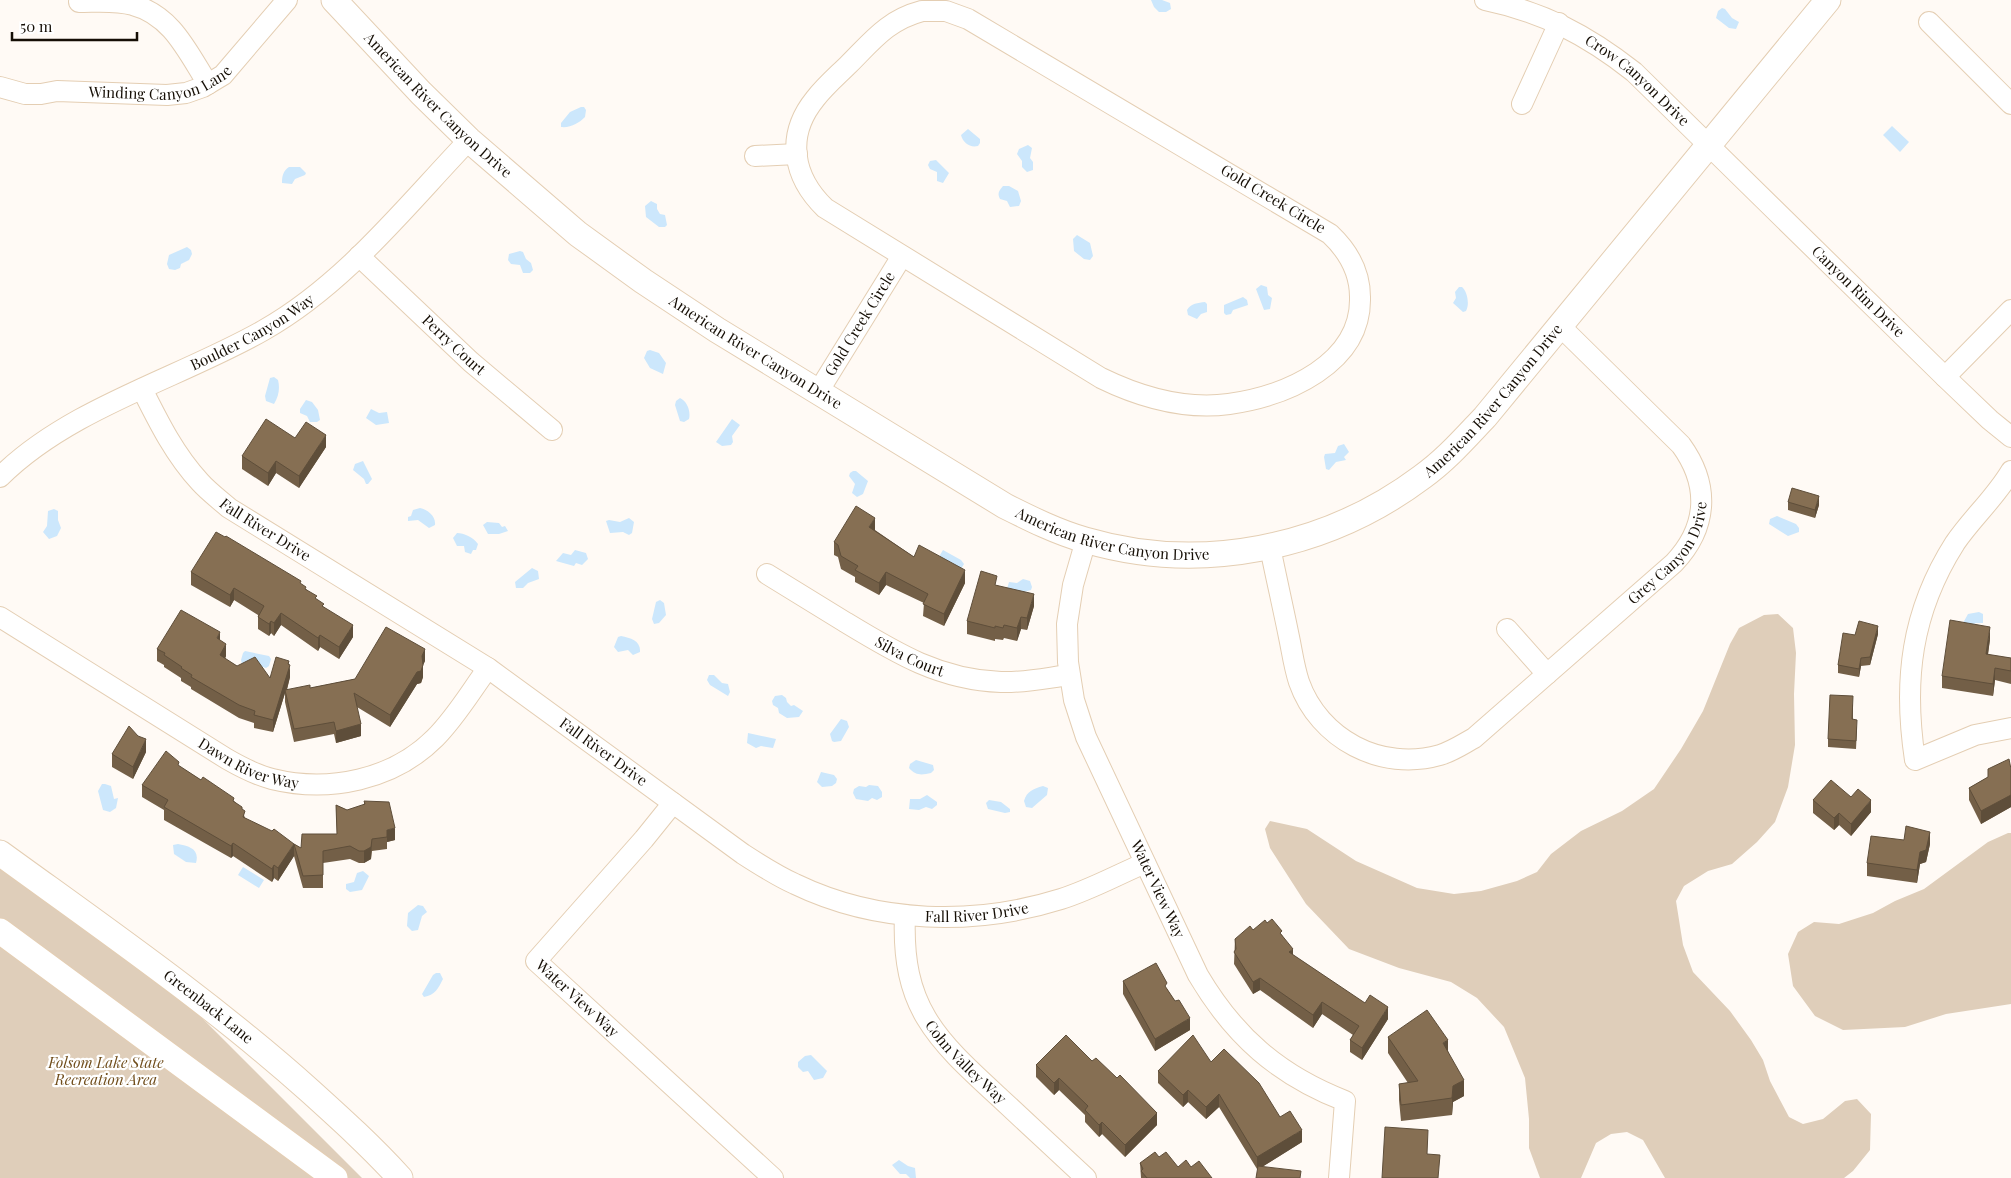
<svg xmlns="http://www.w3.org/2000/svg" width="2011" height="1178" font-family="'Playfair Display',serif">
  <rect width="100%" height="100%" fill="#fffaf5"/>
  <path fill="#dfceba" d="M1778,614L1793,628L1796,653L1794,694L1795,745L1788,787L1775,822L1757,842L1732,864L1708,871L1684,886L1676,901L1683,945L1693,972L1730,1011L1751,1040L1763,1060L1770,1081L1789,1117L1803,1124L1823,1119L1845,1101L1857,1099L1871,1114L1870,1150L1853,1171L1844,1178H1665L1643,1140L1627,1132L1611,1134L1596,1143L1581,1178H1540L1529,1148V1119L1525,1078L1504,1027L1477,998L1451,982L1399,968L1349,949L1306,904L1270,848L1265,829L1270,821L1307,829L1356,861L1417,888L1454,894L1481,891L1517,881L1537,872L1551,854L1581,831L1622,811L1654,789L1681,749L1703,711L1730,644L1739,628L1764,615Z
    M2008,833H2011V1004L1946,1014L1905,1027L1843,1030L1815,1016L1793,986L1788,954L1798,932L1814,922L1839,924L1873,913L1895,901L1924,889L1988,842Z
    M0,866L173,989L362,1178H0Z"/>
  <path fill="#cce7fc" d="M1151,0H1162L1170,3L1171,9L1166,12H1159L1154,7Z
    M1722,8L1725,9L1732,18L1739,22L1736,29L1729,28L1716,18L1718,11Z
    M581,107H584L586,110L585,117C579,123 571,128 561,127V123L570,112Z
    M1892,126L1909,142L1900,152L1883,135Z
    M968,129L980,139V143L978,146C970,148 963,143 961,135Z
    M1028,145L1032,148L1030,158L1033,162V170L1027,172L1022,167V161L1017,154L1019,149Z
    M936,160L949,173L943,183L937,181V172L930,169L928,165L930,161Z
    M289,167H300L306,173L305,175L295,179L292,184L282,183C282,176 283,171 289,167Z
    M1003,186H1009L1018,191L1021,201L1019,206L1010,207L1007,201L1000,199C997,193 999,191 1003,186Z
    M651,201L657,204V209L660,214L665,215L667,225L665,227H659L646,217L645,206Z
    M1077,235L1090,243L1093,256L1090,260L1084,259L1074,251L1073,239Z
    M187,247L191,250L192,254L189,260L181,264L180,268L175,270L169,269L167,264L169,255Z
    M520,251L523,252L526,259L531,263L533,270L530,273H523L520,265L511,264L508,260L509,254Z
    M1261,285L1267,287L1268,295L1272,298L1270,309L1264,310L1256,289Z
    M1459,287H1462C1467,291 1470,304 1466,311L1463,312L1453,303L1456,298L1455,292Z
    M1243,297L1247,300L1248,305L1233,310L1231,314L1226,315L1224,313V305Z
    M1205,302L1207,304V312L1201,314L1197,319L1188,315L1187,310C1191,303 1198,303 1205,302Z
    M650,350L659,353L666,363L663,374L650,368L644,358L647,351Z
    M274,377L278,380C280,388 279,396 274,404L266,401L265,396L270,378Z
    M680,398C687,401 691,411 689,419L684,422L680,421L675,405L676,401Z
    M306,400L312,402L318,410L320,420L317,422H310L307,416L300,413V409Z
    M371,409L379,413L387,412L389,423L376,425L366,418Z
    M732,419L740,425L732,436L733,442L731,445L722,446L716,442Z
    M1344,444L1349,452L1344,457L1346,460L1336,462L1329,470L1326,469L1324,457L1325,454L1335,453L1338,446Z
    M363,461L372,479L368,484H366L364,479L353,470L355,464Z
    M853,471H856L868,481L863,494L857,497L852,493L855,484L849,476L850,473Z
    M420,508C428,510 436,516 435,525L429,528L418,520L408,521V517L411,516L413,510Z
    M54,509L58,511V520L61,528L57,536L49,539L43,532L47,526L48,511Z
    M1777,516L1796,524L1799,528V532L1788,536L1769,524L1770,519Z
    M629,518L634,522L632,533L629,535L623,532L610,533L606,521L609,520L620,522Z
    M487,522L499,523L502,527L505,526L508,531L499,534H488L483,525Z
    M457,533C464,533 473,537 478,544L476,550H473L471,554L465,552L464,546H457L453,538Z
    M575,550L586,553L588,559L582,565L576,563L574,566L556,561L563,553L571,555Z
    M943,550L961,560L964,564L961,569L937,560Z
    M532,568L538,571L539,579L528,583L523,588H516L515,582Z
    M1023,579L1030,581L1032,587L1031,590L1024,592L1007,589L1009,582L1017,583Z
    M660,600L664,603L666,615L659,623L654,624L652,619L656,602Z
    M1979,612L1983,614V623H1976L1968,627L1963,623L1968,614Z
    M621,636C631,638 641,641 640,652L633,655L628,650L618,652L614,647L618,637Z
    M245,651L269,656L271,659L269,666L266,668L254,664H242L241,660L243,653Z
    M709,675H714L722,683L728,684L730,692L728,696L710,685L707,680Z
    M782,695L786,698L787,702L791,706L794,705L803,711L799,717L787,718L779,713L778,708L773,705L772,701L775,696Z
    M841,719L847,721L849,727L841,741L834,742L832,741L830,734Z
    M748,733L776,739L773,748L761,746L756,748L747,743Z
    M916,760L933,765L934,770L931,773C922,775 916,776 909,768L910,764Z
    M821,772L834,775L837,779L836,783L832,786L822,787L817,782Z
    M102,784H105L111,786L114,799L118,798L116,808L110,812L103,810L98,791Z
    M869,785L878,786L882,792V797L877,800L872,798L868,801L856,799L853,793L854,789L859,786L866,787Z
    M1043,786L1048,788L1047,795L1032,808L1026,807L1024,801C1027,791 1033,789 1043,786Z
    M927,795L937,802V805L932,809L926,807L919,810L909,809L910,799H920Z
    M989,800L1001,802L1010,809V812L1005,813L988,809L986,803Z
    M178,844C189,846 200,849 196,863L186,862L174,854L173,845Z
    M243,867L264,880L259,888L238,875Z
    M363,871L369,876L362,890L350,892L346,889V884L354,882L357,873Z
    M418,905L423,906L427,912L422,916L418,930L412,931L407,926L408,913Z
    M436,973H440L443,979C438,989 435,995 424,997L422,994L433,975Z
    M811,1055L827,1071L823,1078L814,1080L808,1071L803,1072L798,1067V1062L805,1056Z
    M899,1160L908,1166L915,1168L916,1178H910L906,1174H900L892,1165Z"/>
  <g fill="none" stroke-linecap="round" stroke-linejoin="round">
    <defs>
      <g id="minor">
        <path id="s1" d="M1485,0C1543,12 1587,35 1634,72L1945,377L1990,420L2011,437"/>
        <path d="M79,2C97,2 116,0 133,5C172,15 188,53 208,84"/>
        <path d="M922,11H946L968,19L1330,234C1348,251 1360,271 1360,297C1362,364 1286,396 1229,404C1184,410 1142,398 1101,378L825,208C793,177 785,136 815,99C825,86 838,75 849,64C873,40 888,20 922,11Z"/>
        <path d="M1929,22L2011,104"/>
        <path id="s2" d="M0,87L25,94H41L57,91L167,95L186,93L203,87L223,75L287,0"/>
        <path d="M1522,104L1559,23"/>
        <path d="M755,156L797,154"/>
        <path id="s3" d="M359,256L471,362L552,430"/>
        <path d="M1945,377L2011,310"/>
        <path id="s4" d="M142,389C159,423 175,455 200,482C209,492 220,500 229,508L488,668L743,854C760,865 777,876 795,884C878,924 975,926 1061,899C1090,890 1117,875 1145,863"/>
        <path id="s5" d="M818,392L902,256"/>
        <path d="M2011,471C1995,498 1972,518 1955,543C1911,612 1903,681 1915,760L1975,735L2011,728"/>
        <path id="s6" d="M0,477C69,408 180,378 264,330C345,284 405,207 469,140"/>
        <path id="s7" d="M1086,540L1073,585L1067,624L1068,662L1074,700L1086,737L1198,975C1234,1036 1278,1075 1345,1101L1339,1178"/>
        <path id="s8" d="M1270,547C1276,577 1283,607 1289,637C1292,651 1294,667 1299,682C1319,739 1381,772 1440,755C1453,751 1463,744 1474,738L1674,563C1708,527 1710,485 1681,445L1560,326"/>
        <path id="s9" d="M767,574C793,590 819,606 845,622C896,653 940,680 1001,682C1023,683 1046,678 1069,675"/>
        <path id="s10" d="M0,617L227,759C241,767 256,775 272,779C329,793 393,780 435,738C456,717 471,691 488,668"/>
        <path d="M1507,629L1547,674"/>
        <path id="s11" d="M673,803L644,839L536,961L773,1178"/>
        <path id="s12" d="M905,915C901,1008 936,1039 1000,1098C1029,1125 1057,1151 1086,1178"/>
      </g>
      <g id="major">
        <path id="s13" d="M334,0L421,93L469,140L578,234L643,281L717,330L1005,506C1031,519 1057,532 1085,540C1200,574 1326,549 1422,477C1446,460 1465,438 1485,417L1828,0"/>
        <path id="s14" d="M0,853C106,930 213,1004 310,1091C341,1119 372,1147 400,1178"/>
        <path d="M0,931L335,1178"/>
      </g>
    </defs>
    <use href="#minor" stroke="#e4ceb3" stroke-width="22"/>
    <use href="#major" stroke="#e4ceb3" stroke-width="27"/>
    <use href="#minor" stroke="#fff" stroke-width="20"/>
    <use href="#major" stroke="#fff" stroke-width="25"/>
  </g>
  <path fill="#735f47" d="M295,438L326,447L299,488L276,473L268,486L242,469V456Z
    M1788,502L1819,505L1815,518L1788,510Z
    M875,530L914,557L965,583L944,626L923,616L924,603L886,585L879,595L855,582V577L841,569L838,557L834,555V542Z
    M191,572L306,589L353,637L339,659L320,647L318,651L281,625L274,636L271,633L269,636L258,629V615L234,600L230,607L191,585Z
    M997,585L1034,606L1027,630L1021,629L1017,641L1004,638L1003,640L995,639V641L967,634V621Z
    M1878,634L1870,665L1861,666L1859,677L1838,673V665L1855,635Z
    M1990,639L1988,655L2011,658V684L1995,680L1993,696L1942,688V676Z
    M220,640L226,656L225,659L237,666L270,678L289,664L290,677L287,690L310,688L355,679L425,661L423,665V677L421,683L417,684L390,727L357,707L361,736L336,743L334,734L294,742L285,702V693L273,732L254,728V723L239,718L191,689V687L181,681V678L164,667V665L157,661V649Z
    M1853,704V719L1857,728L1856,749L1828,747V739Z
    M146,752L133,779L112,767V754Z
    M179,766L234,801L242,809L245,818L294,856L278,881L274,878L272,882L233,856L231,858L164,820V810L142,797V785Z
    M2011,769V807L1981,824L1969,800V788L1988,777Z
    M1851,797L1871,812L1851,836L1839,825L1834,830L1813,813V800Z
    M364,801L395,840L387,842V849L372,851L371,859L364,863H359L350,859L323,863V888H303L294,856V844L301,848L337,834L336,805L347,810L364,805Z
    M1930,844L1926,862L1920,864L1917,883L1867,876V863Z
    M1267,923L1282,935L1293,955L1388,1019L1362,1060L1350,1052V1040L1353,1035L1322,1014L1313,1028L1260,990L1253,994L1234,964L1235,939Z
    M1123,981L1167,989L1175,1001L1190,1030L1155,1051L1123,994Z
    M1388,1037L1448,1051L1464,1096L1453,1102L1452,1115L1401,1121L1399,1100V1084L1408,1083L1388,1053Z
    M1211,1062L1280,1117L1302,1142L1262,1167L1301,1178L1257,1169L1219,1107L1206,1119L1188,1102L1183,1107L1158,1083V1071Z
    M1036,1065L1157,1125L1125,1157L1102,1134L1099,1137L1085,1122V1115L1059,1090L1054,1095L1036,1077Z
    M1159,1157L1178,1167H1191L1212,1178H1141L1140,1163Z"/>
  <path fill="#5e4e3a" d="M326,435V447L299,488V476Z
    M276,461V473L268,486V473Z
    M1819,496V505L1815,518V510Z
    M875,518V530L869,540V527Z
    M965,570V583L944,626V614Z
    M886,572V585L879,595V583Z
    M234,588V600L230,607V595Z
    M1034,594V606L1027,630V618Z
    M281,613V625L274,636V623Z
    M1021,617V629L1017,641V628Z
    M271,621V633L269,636V624Z
    M353,625V637L339,659V647Z
    M1878,626V634L1870,665V657Z
    M1990,627V639L1986,667V654Z
    M220,632V644L217,638Z
    M320,635V647L318,651V638Z
    M226,644V656L220,668V655Z
    M425,649V661L423,665V677L421,683L417,684L390,727V715Z
    M1861,658V666L1859,677V669Z
    M289,661V670L290,665V677L286,692L285,690V693L273,732V720Z
    M1995,668V680L1993,696V684Z
    M361,724V736L336,743V731Z
    M146,739V752L133,779V767Z
    M2011,795V807L1981,824V811Z
    M1871,800V812L1851,836V824Z
    M1839,813V825L1834,830V818Z
    M395,828V840L387,842V849V830Z
    M1930,832V844L1926,862L1920,864L1917,883V870L1920,852Z
    M372,839L371,859L364,863V851Z
    M233,843V856L231,858V846Z
    M294,844V856L278,881V868Z
    M274,865V878L272,882V869Z
    M1293,949V961L1289,952Z
    M1260,978V990L1253,994V982Z
    M1322,1002V1014L1313,1028V1015Z
    M1388,1007V1019L1362,1060V1048Z
    M1190,1018V1030L1155,1051V1039Z
    M1448,1040V1056L1443,1043Z
    M1059,1078V1090L1054,1095V1083Z
    M1464,1080V1096L1453,1102L1452,1115V1098L1453,1086Z
    M1188,1090V1102L1183,1107V1095Z
    M1219,1094V1107L1206,1119V1107Z
    M1157,1113V1125L1125,1157V1145Z
    M1102,1122V1134L1099,1137V1125Z
    M1302,1130V1142L1257,1170V1157Z"/>
  <path fill="#866f53" stroke="#5e4e3a" d="M266,419L295,438L306,422L326,435L299,476L276,461L268,473L242,456Z
    M1792,488L1819,496L1815,510L1788,502Z
    M856,506L875,518L869,527L914,557L919,545L965,570L944,614L923,604L928,594L886,572L879,583L855,570L858,566L841,556L838,545L834,542Z
    M216,532L225,537L226,536L301,581L300,583L306,587L305,589L317,596L315,598L324,604L322,606L353,625L339,647L320,635L318,638L281,613L274,623L271,621L269,624L258,617L264,606L234,588L230,595L191,572Z
    M981,571L997,576L995,585L1034,594L1027,618L1021,617L1017,628L1004,625L1003,628L995,626V628L967,621Z
    M181,610L220,632L217,638L226,644L220,655L237,666L255,657L270,678L276,657L289,661L288,664L290,665L273,720L254,715L255,711L239,705L191,677L192,675L181,668L182,667L164,655L165,653L157,649Z
    M1950,620L1990,627L1986,654L2011,658V671L1995,668L1993,684L1942,676Z
    M1859,621L1878,626L1870,657L1861,658L1859,669L1838,665L1843,633L1855,635Z
    M386,627L425,649L422,656L423,665L421,671L417,672L390,715L354,693L361,724L336,731L334,722L294,729L285,690L310,685V688L355,679Z
    M1830,695L1853,696L1852,719L1857,720L1856,741L1828,739Z
    M129,726L138,736L146,739L133,767L112,754Z
    M166,751L179,762L178,765L201,780L203,777L234,798L233,801L242,807V809L245,811L243,817L272,831L274,829L294,844L278,868L274,865L272,869L233,843L231,846L164,807L168,800L142,785Z
    M2009,759L2011,769V795L1981,811L1969,788L1988,777V769Z
    M1831,780L1851,797L1858,789L1871,800L1851,824L1839,813L1834,818L1813,800Z
    M364,801L389,802L395,828L387,830V837L372,839L371,847L364,851H359L350,846L323,851V875L303,876L294,844L301,848L302,834H337L336,805L347,810L365,804Z
    M1906,826L1930,832L1926,850L1920,852L1917,870L1867,863L1871,836L1904,840Z
    M1272,919L1282,931L1280,933L1293,949L1289,952L1365,1003L1370,995L1388,1007L1362,1048L1350,1040L1359,1026L1322,1002L1313,1015L1260,978L1253,982L1234,952L1236,949L1235,939L1250,926L1253,930L1265,920L1267,923Z
    M1156,963L1167,983L1165,986L1175,1001L1179,1000L1190,1018L1155,1039L1123,981Z
    M1427,1010L1448,1040L1443,1043L1464,1080L1453,1086L1452,1098L1401,1105L1399,1084L1418,1081L1388,1037Z
    M1066,1035L1092,1061L1096,1058L1117,1078L1120,1075L1157,1113L1125,1145L1102,1122L1099,1125L1085,1110L1088,1106L1059,1078L1054,1083L1036,1065Z
    M1193,1035L1211,1062L1224,1049L1259,1083L1280,1117L1290,1111L1302,1130L1257,1157L1219,1094L1206,1107L1188,1090L1183,1095L1158,1071Z
    M1385,1127L1428,1130L1427,1154L1440,1155L1438,1178H1382Z
    M1155,1152L1159,1157L1166,1152L1178,1167L1186,1160L1191,1167L1199,1161L1212,1178H1147L1141,1171L1143,1169L1140,1163Z
    M1258,1166L1301,1171L1300,1178H1256Z"/>
  <g text-anchor="middle" stroke-width="4.5" stroke-linejoin="round" paint-order="stroke">
    <g font-size="15" fill="#150e05" stroke="#fff">
      <text dy="5" stroke="none"><textPath href="#s2" startOffset="164">Winding Canyon Lane</textPath></text>
      <text dy="5" stroke="none"><textPath href="#s1" startOffset="175">Crow Canyon Drive</textPath></text>
      <text dy="5" stroke="none"><textPath href="#s13" startOffset="148">American River Canyon Drive</textPath></text>
      <text transform="translate(1273 199) rotate(31)" y="5">Gold Creek Circle</text>
      <text dy="5" stroke="none"><textPath href="#s1" startOffset="481">Canyon Rim Drive</textPath></text>
      <text dy="5" stroke="none"><textPath href="#s5" startOffset="80">Gold Creek Circle</textPath></text>
      <text dy="5" stroke="none"><textPath href="#s6" startOffset="292">Boulder Canyon Way</textPath></text>
      <text dy="5" stroke="none"><textPath href="#s3" startOffset="130">Perry Court</textPath></text>
      <text dy="5" stroke="none"><textPath href="#s13" startOffset="552">American River Canyon Drive</textPath></text>
      <text dy="5" stroke="none"><textPath href="#s13" startOffset="1392">American River Canyon Drive</textPath></text>
      <text dy="5" stroke="none"><textPath href="#s4" startOffset="191">Fall River Drive</textPath></text>
      <text dy="5" stroke="none"><textPath href="#s13" startOffset="958">American River Canyon Drive</textPath></text>
      <text dy="5" stroke="none"><textPath href="#s8" startOffset="622">Grey Canyon Drive</textPath></text>
      <text dy="5" stroke="none"><textPath href="#s9" startOffset="165">Silva Court</textPath></text>
      <text dy="5" stroke="none"><textPath href="#s4" startOffset="596">Fall River Drive</textPath></text>
      <text dy="5" stroke="none"><textPath href="#s10" startOffset="290">Dawn River Way</textPath></text>
      <text dy="5" stroke="none"><textPath href="#s7" startOffset="370">Water View Way</textPath></text>
      <text dy="5" stroke="none"><textPath href="#s4" startOffset="1016">Fall River Drive</textPath></text>
      <text dy="5" stroke="none"><textPath href="#s11" startOffset="265">Water View Way</textPath></text>
      <text dy="5" stroke="none"><textPath href="#s14" startOffset="259">Greenback Lane</textPath></text>
      <text dy="5" stroke="none"><textPath href="#s12" startOffset="166">Cohn Valley Way</textPath></text>
    </g>
    <g font-size="15" font-style="italic" fill="#704d1b" stroke="#fff">
      <text x="106" y="1068">Folsom Lake State<tspan x="106" dy="17">Recreation Area</tspan></text>
    </g>
  </g>
  <path d="M12 32v8h125v-8" fill="none" stroke="#150e05" stroke-width="2.5"/>
  <text x="20" y="32" font-size="15" fill="#150e05" stroke="#ffffff" stroke-width="4" paint-order="stroke">50 m</text>
</svg>
